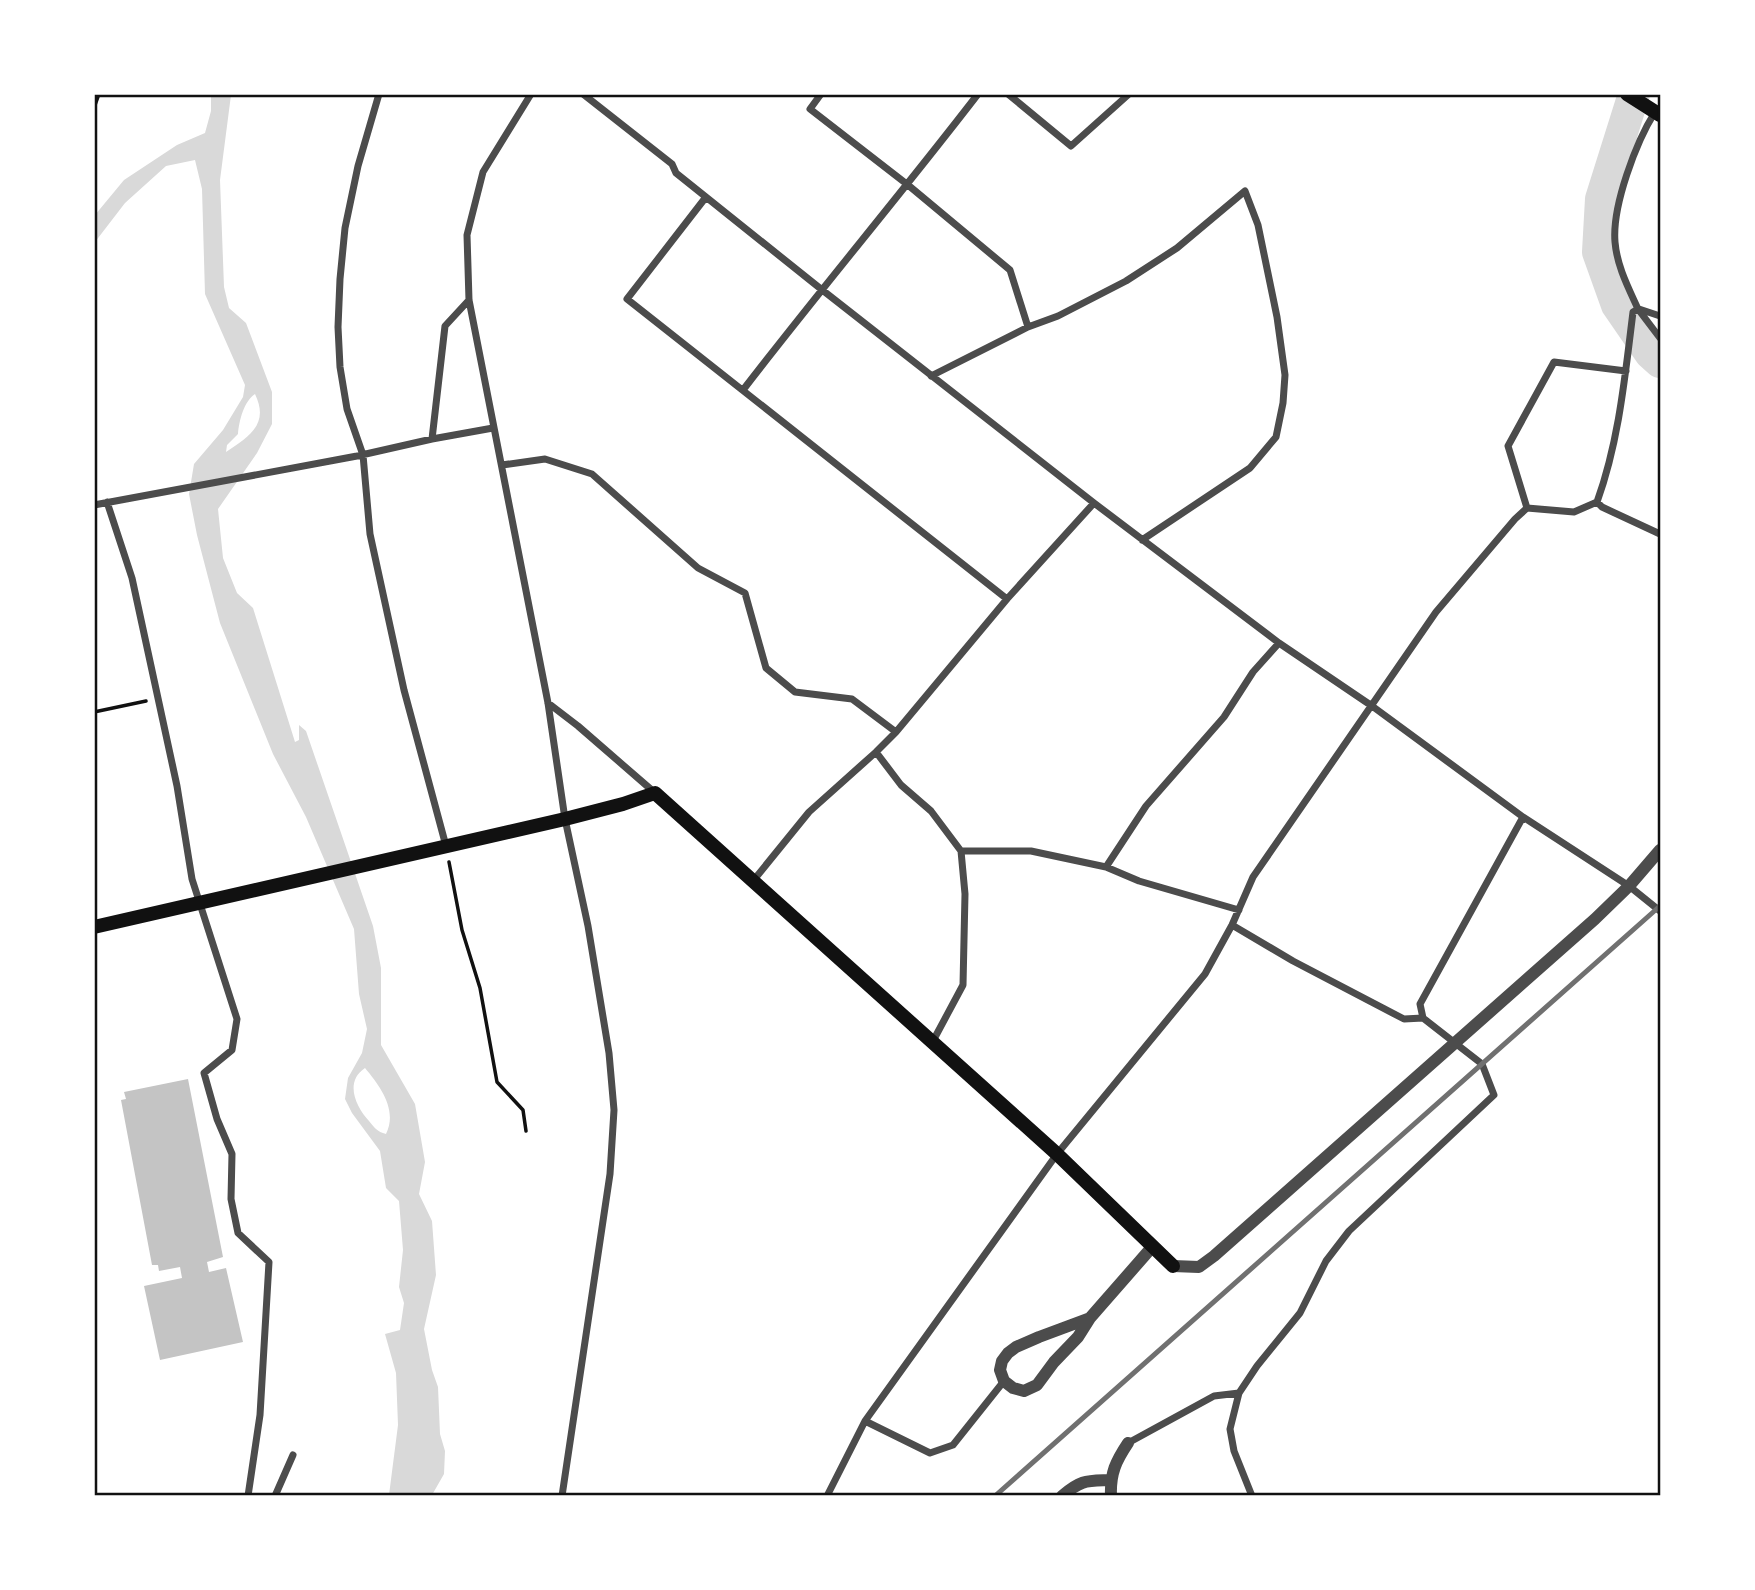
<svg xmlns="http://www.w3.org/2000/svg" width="1755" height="1590" font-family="'Roboto Condensed',sans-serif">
  <rect width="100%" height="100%" fill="#fff"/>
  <path fill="#d9d9d9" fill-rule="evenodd" d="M211,95H231L220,180L224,287L229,308L246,323L272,392V424L257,453L218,509L223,558L237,593L253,608L295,742L299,740V725L306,731L373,926L381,968V1045L415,1104L425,1162L419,1194L432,1221L436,1275L424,1329L432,1370L438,1387L440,1434L445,1451L444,1474L432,1495H389L398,1425L396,1373L385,1334L400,1330L404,1303L399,1287L403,1250L399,1201L386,1188L380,1151L352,1113L345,1099L348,1078L362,1053L367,1029L359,994L354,929L306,817L273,754L220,623L197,535L189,494L194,464L223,430L243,397L245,385L205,294L202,189L195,160L166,166L125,203L95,242V215L124,180L177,145L205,133L211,111ZM255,394C270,425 248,437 226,452L227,445L238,434C239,421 244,401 255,394ZM365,1068C380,1086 398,1110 386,1134C377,1132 374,1127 369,1121C356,1107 344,1082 365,1068Z"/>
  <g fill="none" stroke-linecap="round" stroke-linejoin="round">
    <path stroke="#d9d9d9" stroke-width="32" d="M1634,94L1601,199L1598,252L1617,305L1650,353L1660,362"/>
  </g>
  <path fill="#c4c4c4" d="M188,1079L223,1257L207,1262L209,1272L226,1268L243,1342L160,1360L144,1286L182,1278L180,1267L159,1271L158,1265H152L121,1100L126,1099L124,1092Z"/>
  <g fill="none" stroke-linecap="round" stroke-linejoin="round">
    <path stroke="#111" stroke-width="3.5" d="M94,108L99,94
      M94,712L146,701
      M449,862L462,930L480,988L497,1082L523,1110L526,1131"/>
    <path stroke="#4c4c4c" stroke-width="7" d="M379,94L358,166L345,228L340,279L338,327L340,367L347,409L363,455L370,534L404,690L446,846
      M531,94L483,172L467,235L469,300L548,703L565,819L588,926L609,1053L614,1110L610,1174L562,1496
      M583,94L672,164L676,173L821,289L1094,503L1279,643L1372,706L1523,817L1629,886L1660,911
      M821,94L810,109L908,185L1010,270L1028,327
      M1008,94L1071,146L1129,94
      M706,197L627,299L1007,599
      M1638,309L1660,338
      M1639,309L1660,316
      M931,376L1028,327L1058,316L1126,281L1177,248L1245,191L1258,225L1277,317L1285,375L1283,403L1276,437L1250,468L1142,540
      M743,390C820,290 901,194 978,94
      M432,439L445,326L469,300
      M502,465L545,459L592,474L698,568L745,593L766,668L795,692L852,699L896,732
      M107,502L132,578L177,786L192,879L237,1019L232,1050L204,1073L217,1119L232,1154L231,1199L238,1233L269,1262L260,1415L248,1496
      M1597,502L1602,507L1660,534
      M94,505L357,456L432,439L493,428
      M1527,508L1508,446L1554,362L1626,371
      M548,703L578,726L654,792
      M876,752L901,785L931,811L961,851L965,894L963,985L933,1041
      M961,851H1031L1106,867L1139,881L1239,910
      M1106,867L1146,806L1224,717L1253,672L1279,643
      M753,881L809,812L876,752L896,732L1007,599L1094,503
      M1232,925L1293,961L1404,1019L1423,1018
      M865,1421L930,1453L953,1445L1004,1381
      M1128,1443L1214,1396L1239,1393
      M275,1496L293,1455
      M827,1496L865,1421L1057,1154L1205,974L1232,925L1253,877L1436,612L1515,519L1527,508L1574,512L1597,502C1619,441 1625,376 1633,312L1638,309C1628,287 1617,266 1615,242C1612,206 1636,142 1655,112
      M1252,1496L1234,1451L1230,1429L1239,1393L1257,1366L1300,1313L1326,1261L1349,1231L1494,1095L1482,1064L1423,1018L1420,1004L1523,817"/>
    <path stroke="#4c4c4c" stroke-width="12" d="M1173,1266L1199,1267L1214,1256L1595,919L1629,886L1660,850
      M1090,1318L1039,1337L1016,1347L1008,1353L1002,1361L1000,1370L1004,1381L1013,1388L1024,1391L1037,1385L1054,1362L1078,1337L1090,1318L1153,1246
      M1062,1496C1082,1479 1087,1481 1111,1480
      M1111,1496C1110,1473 1116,1461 1128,1443"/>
    <path stroke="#111" stroke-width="14" d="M1627,94L1660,115
      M94,927L565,819L623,804L655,793L1057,1154L1173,1266"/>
    <path stroke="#707070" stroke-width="5" d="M995,1496L1660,906"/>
  </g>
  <rect width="1755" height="1590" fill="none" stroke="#ffffff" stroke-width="192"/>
  <rect x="96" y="96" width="1563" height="1398" fill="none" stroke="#111" stroke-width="2.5"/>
</svg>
